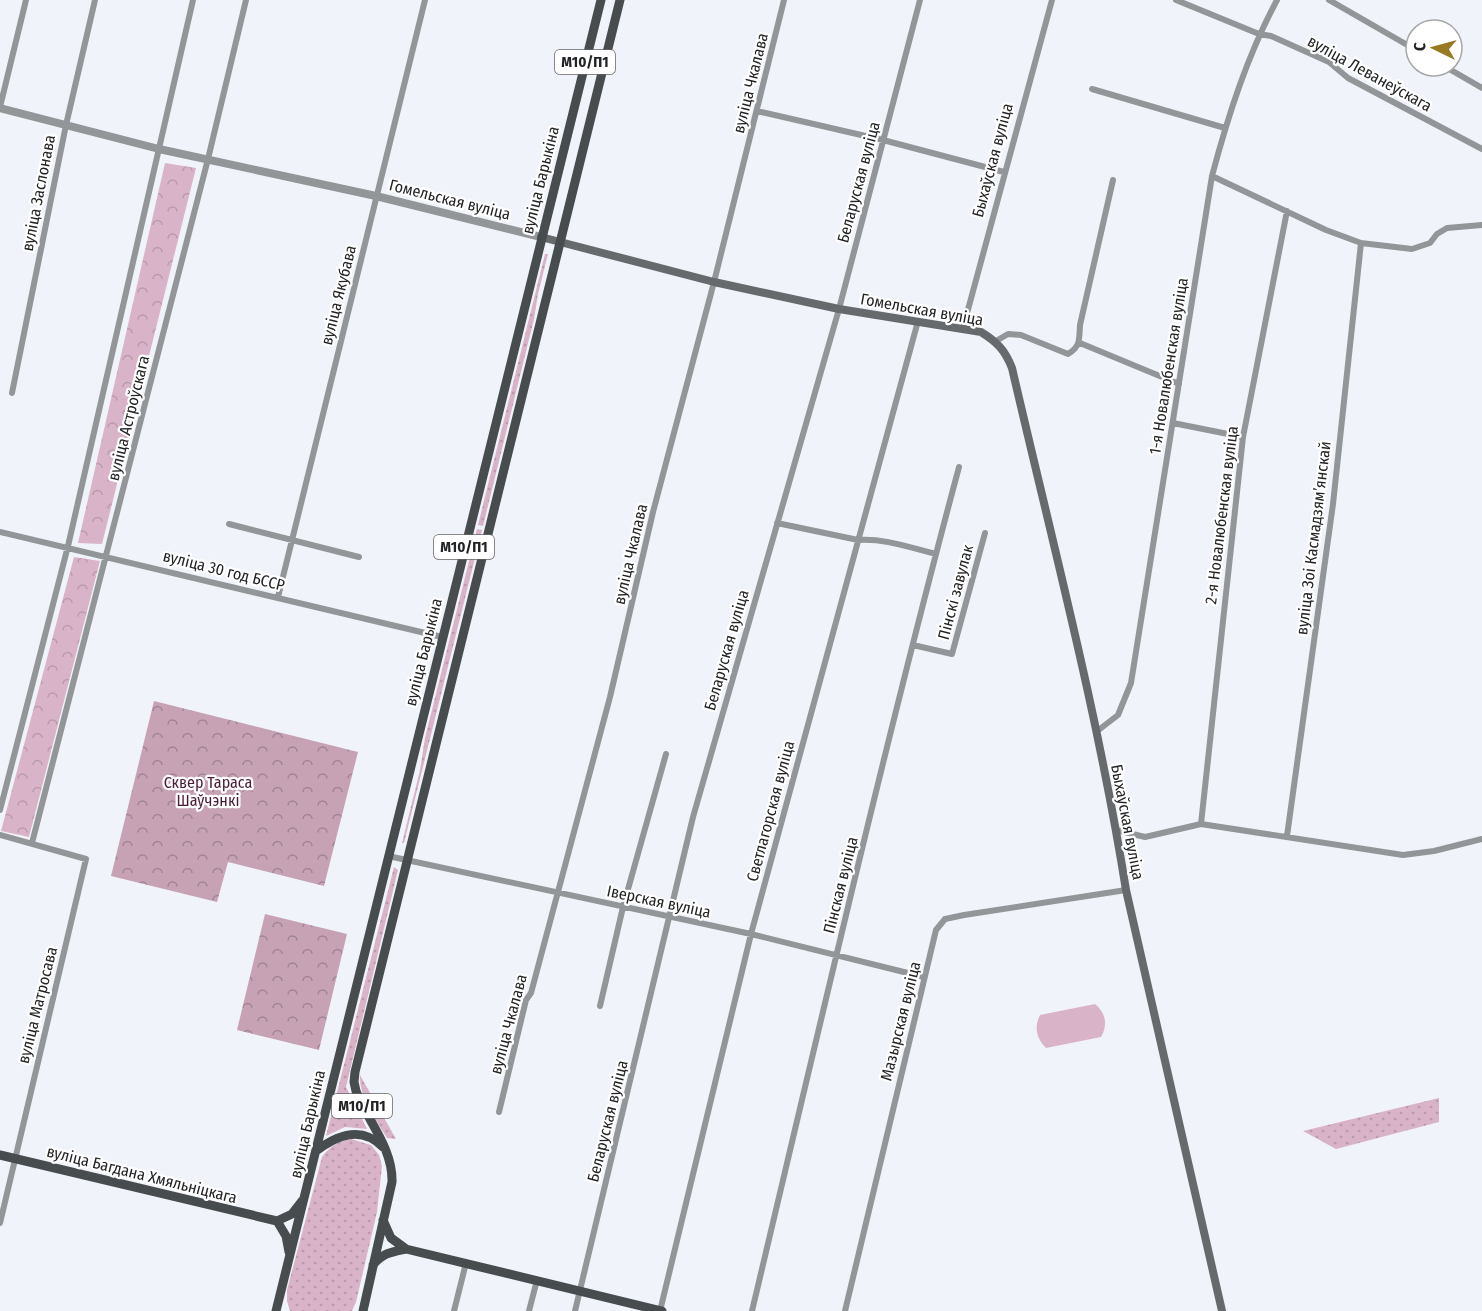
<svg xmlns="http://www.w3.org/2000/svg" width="1482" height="1311" font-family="'Fira Sans Condensed',sans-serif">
  <defs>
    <pattern id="grass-dots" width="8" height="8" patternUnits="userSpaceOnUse" patternTransform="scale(1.5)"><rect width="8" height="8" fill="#d9b3c7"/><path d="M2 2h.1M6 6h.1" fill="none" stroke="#ba9aab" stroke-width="1.8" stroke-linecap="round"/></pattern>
    <pattern id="forest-crowns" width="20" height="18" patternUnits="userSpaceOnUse" patternTransform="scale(1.5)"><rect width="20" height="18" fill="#c7a2b5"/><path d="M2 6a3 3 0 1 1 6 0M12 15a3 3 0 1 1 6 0" fill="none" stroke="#a18493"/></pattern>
    <pattern id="park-crowns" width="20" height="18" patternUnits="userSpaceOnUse" patternTransform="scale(1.5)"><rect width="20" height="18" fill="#d9b3c7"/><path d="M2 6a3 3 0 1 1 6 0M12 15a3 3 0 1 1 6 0" fill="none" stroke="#ba9aab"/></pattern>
  </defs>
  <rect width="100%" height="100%" fill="#f1f3fa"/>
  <path fill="url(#grass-dots)" d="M545,254H548L538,294L534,319L483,526L478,525Z
    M477,529L482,530L404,843H402L420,770L425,738Z
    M394,867L398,870L346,1087L367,1129L345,1127L326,1136Z
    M360,1075L396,1139L387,1138C376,1119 359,1098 360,1075Z
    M1439,1098V1122L1336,1149L1303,1131Z
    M351,1139L371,1145L379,1155L382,1166L377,1212L356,1302L352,1311H290L287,1301V1290L322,1157C330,1146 338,1142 351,1139Z"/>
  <path fill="url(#forest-crowns)" d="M154,701L358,752L324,886L228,862L217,902L111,876Z
    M265,914L347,934L319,1050L237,1030Z"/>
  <path fill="url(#park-crowns)" d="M165,163L196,168L102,544L78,543Z
    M74,557L100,561L29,837L1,831Z"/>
  <path fill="#d9b3c7" d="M1095,1004C1106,1013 1108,1025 1101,1037L1046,1048C1036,1038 1034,1027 1040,1015Z"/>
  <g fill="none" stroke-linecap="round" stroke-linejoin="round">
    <path stroke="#939698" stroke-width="6" d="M1176,0L1259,34L1271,36L1329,62L1348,78L1482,149
      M1329,0L1416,50
      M1444,66L1482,88
      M1092,89L1225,128
      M0,107L26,0
      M757,111L883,140L1004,172
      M1212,176L1326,230L1361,243L1412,249L1430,243L1437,234L1447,228L1482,225
      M963,328L1052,0
      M996,341L1008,334L1021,335L1068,354C1081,346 1079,339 1080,325L1113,180
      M1080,343L1179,384
      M12,393L66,125L95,0
      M1173,423L1243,437
      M777,523L858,540C884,538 911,548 936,554
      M229,524L359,557
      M0,532L442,637
      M278,597L425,0
      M913,645L952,654L985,533
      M1096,732L1118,715L1131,683L1212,176C1228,116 1247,56 1277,0
      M0,810L68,546L193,0
      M1201,824L1243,437L1287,211
      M1116,830L1145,837L1201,824L1403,855L1434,851L1482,839
      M0,835L86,859L0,1223
      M1287,836L1333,504L1361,243
      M32,843L208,159L246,0
      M388,856L751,934L924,977
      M600,1006L623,907L666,754
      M499,1112L526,1000L531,993L610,697L653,512L714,282L784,0
      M454,1311L466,1263
      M529,1311L537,1280
      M575,1311L693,817L839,309L920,0
      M660,1311L751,934L918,321
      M752,1311C819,1029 884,747 959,467
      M845,1311L936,930L945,919L964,915L1126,890"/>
    <path stroke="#939698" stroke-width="8" d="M0,108L159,149L376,196L541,237"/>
    <path stroke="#666a6d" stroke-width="8" d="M541,237L714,282L839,309L981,332C997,342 1005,350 1012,368C1052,541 1098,714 1126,890L1222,1311"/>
    <path stroke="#474c4f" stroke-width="9" d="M316,1151C337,1135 361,1125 383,1147
      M0,1155L277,1221
      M383,1220L391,1238L406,1249L662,1311
      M277,1221L286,1236L289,1252
      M277,1221L292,1214L302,1201
      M373,1265C383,1253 391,1252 406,1249
      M276,1311L601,0
      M363,1311L392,1182C393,1148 368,1122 356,1091L354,1082L355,1072L620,0"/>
  </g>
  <g text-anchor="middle" stroke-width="4.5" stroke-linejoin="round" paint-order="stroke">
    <g fill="#fff" stroke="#646566" stroke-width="1.5">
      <rect x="555" y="50" width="60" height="24" rx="4.5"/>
      <rect x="434" y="535" width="60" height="24" rx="4.5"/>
      <rect x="332" y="1094" width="60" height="24" rx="4.5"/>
    </g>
    <g font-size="15" font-weight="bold" fill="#222325">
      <text x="585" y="67">М10/П1</text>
      <text x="464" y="552">М10/П1</text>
      <text x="362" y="1111">М10/П1</text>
    </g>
    <g font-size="16" fill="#222325" stroke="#fff">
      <text transform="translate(1370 73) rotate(29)" y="6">вуліца Леванеўскага</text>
      <text transform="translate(750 83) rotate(-76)" y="6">вуліца Чкалава</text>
      <text transform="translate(992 160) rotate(-75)" y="6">Быхаўская вуліца</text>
      <text transform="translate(540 180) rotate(-76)" y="6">вуліца Барыкіна</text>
      <text transform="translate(858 182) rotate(-75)" y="6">Беларуская вуліца</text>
      <text transform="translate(38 193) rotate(-79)" y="6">вуліца Заслонава</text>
      <text transform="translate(450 199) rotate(14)" y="6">Гомельская вуліца</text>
      <text transform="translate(338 295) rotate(-76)" y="6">вуліца Якубава</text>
      <text transform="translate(922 309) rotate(10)" y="6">Гомельская вуліца</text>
      <text transform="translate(1168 366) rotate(-81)" y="6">1-я Новалюбенская вуліца</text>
      <text transform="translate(128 418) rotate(-76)" y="6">вуліца Астроўскага</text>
      <text transform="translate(1221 515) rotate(-83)" y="6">2-я Новалюбенская вуліца</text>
      <text transform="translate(1313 538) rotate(-83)" y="6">вуліца Зоі Касмадзямʼянскай</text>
      <text transform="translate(630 554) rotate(-77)" y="6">вуліца Чкалава</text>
      <text transform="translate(224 570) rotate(14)" y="6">вуліца 30 год БССР</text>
      <text transform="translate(955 592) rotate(-75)" y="6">Пінскі завулак</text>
      <text transform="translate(726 650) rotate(-74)" y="6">Беларуская вуліца</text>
      <text transform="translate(423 652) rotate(-76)" y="6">вуліца Барыкіна</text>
      <text transform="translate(770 811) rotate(-75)" y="6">Светлагорская вуліца</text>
      <text transform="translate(1128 822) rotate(79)" y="6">Быхаўская вуліца</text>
      <text transform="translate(840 885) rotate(-76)" y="6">Пінская вуліца</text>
      <text transform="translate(659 901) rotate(12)" y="6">Іверская вуліца</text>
      <text transform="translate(37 1005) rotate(-76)" y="6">вуліца Матросава</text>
      <text transform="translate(900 1021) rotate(-76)" y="6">Мазырская вуліца</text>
      <text transform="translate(508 1024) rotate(-75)" y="6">вуліца Чкалава</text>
      <text transform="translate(607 1121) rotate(-76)" y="6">Беларуская вуліца</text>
      <text transform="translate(307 1124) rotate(-77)" y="6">вуліца Барыкіна</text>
      <text transform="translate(142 1174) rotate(14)" y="6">вуліца Багдана Хмяльніцкага</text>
    </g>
    <g font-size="16" fill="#4b1b38" stroke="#fff">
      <text x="208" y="788">Сквер Тараса<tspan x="208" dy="18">Шаўчэнкі</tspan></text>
    </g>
  </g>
  <g transform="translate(1434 48) rotate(275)"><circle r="28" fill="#ffffff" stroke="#a7a7a8" stroke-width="1.5"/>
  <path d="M0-4.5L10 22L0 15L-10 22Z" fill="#977a22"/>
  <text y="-9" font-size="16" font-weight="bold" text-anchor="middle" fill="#222325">С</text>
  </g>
</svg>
